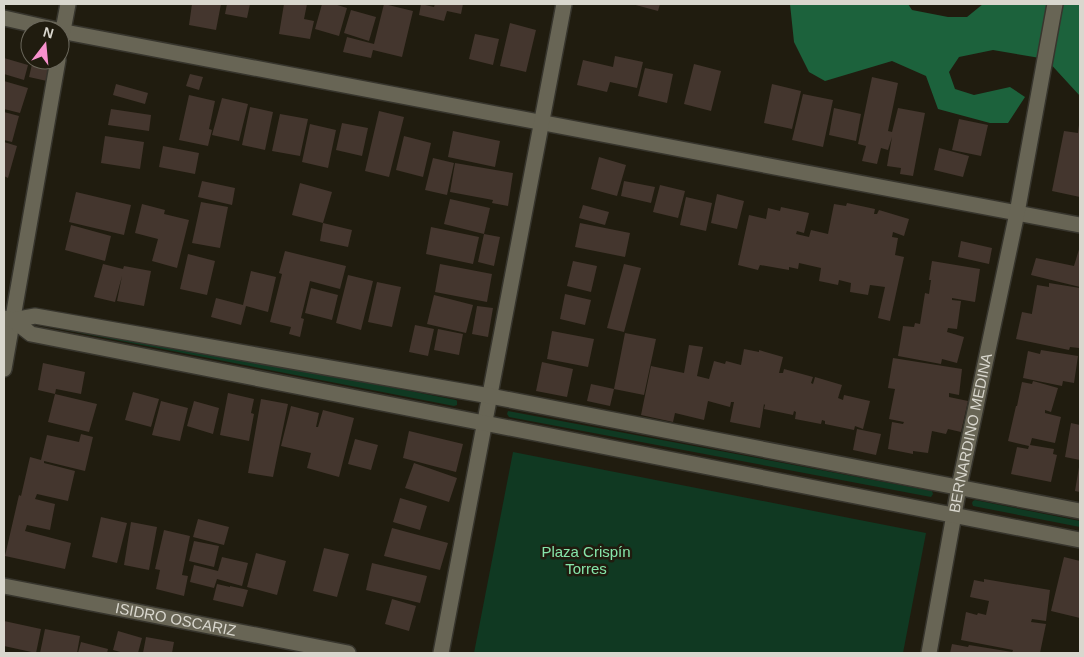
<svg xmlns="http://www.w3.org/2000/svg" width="1084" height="657" font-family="Arial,sans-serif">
  <rect width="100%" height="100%" fill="#201c0f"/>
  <path fill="#103922" d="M40,318L456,400L457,401V405L454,406L39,325L38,324Z
    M508,411L932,491L933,494L931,497L509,417L507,414Z
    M513,452L926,533L903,653H474Z
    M975,500L1080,521V527L973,506L972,503L973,501Z"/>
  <path fill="#1c623c" d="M790,4H908L912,10L948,17H967L983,4H1080V96L1046,59L993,50L959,57L949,72L955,89L974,95L1010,87L1025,97L1008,123H990L938,109L926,76L892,61L825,81L809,72L794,42Z"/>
  <path fill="#44362e" d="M192,4H221L216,30L189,25Z
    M227,4H250L247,18L225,14Z
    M284,4H307L304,19L314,21L310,39L279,34Z
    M322,4H334L347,8L339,36L315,29Z
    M384,4L413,11L402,57L373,50L371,58L343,52L347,37L374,44Z
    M421,4L434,7L435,4H463L461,14L447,11L444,21L419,15Z
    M632,4H660L658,11Z
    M351,10L376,17L369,41L344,33Z
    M510,23L536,30L526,72L500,66Z
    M475,34L499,39L493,65L469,59Z
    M615,56L643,62L637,88L610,82L607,92L577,85L583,60L613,67Z
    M4,58L28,65L24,80L4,74Z
    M33,60H51L47,81L29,77Z
    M694,64L721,71L711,111L684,104Z
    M645,68L673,74L667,103L638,96Z
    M190,74L203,77L199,90L186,86Z
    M872,77L898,83L888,131L892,132L898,108L925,113L913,176L900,174L901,168L887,166L892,137L888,150L881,148L877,164L862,161L866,146L858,144Z
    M4,81L28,88L20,113L4,109Z
    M116,84L148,93L145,104L113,95Z
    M772,84L801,91L792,129L764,123Z
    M803,94L833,100L823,147L792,140Z
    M189,95L215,101L209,129L212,130L208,146L179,140Z
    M222,98L248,104L239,141L212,135Z
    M250,107L273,112L265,150L242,145Z
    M834,108L861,114L856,141L829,135Z
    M111,109L151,115L149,131L108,125Z
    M379,111L404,117L389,177L365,171Z
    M4,112L19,116L12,142L4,140Z
    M280,114L308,119L300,156L272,151Z
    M959,119L988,125L981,156L952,150Z
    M342,123L368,128L362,156L336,150Z
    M310,124L336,130L328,168L302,162Z
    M1079,125H1080V197L1052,191L1064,131L1078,133Z
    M453,131L500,141L495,167L448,157Z
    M105,136L144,142L140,169L101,163Z
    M404,136L431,143L423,177L396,170Z
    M4,142L17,146L8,178L4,176Z
    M163,146L199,153L195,174L159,167Z
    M939,148L969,156L963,177L934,170Z
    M599,157L626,165L617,196L591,189Z
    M433,158L454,163L447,195L425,190Z
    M455,163L513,173L508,206L492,203L493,200L450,192Z
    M202,181L235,188L232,205L198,197Z
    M624,181L655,187L651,203L621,196Z
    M300,183L332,192L323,223L292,215Z
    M660,185L685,191L678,218L653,212Z
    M76,192L131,205L124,235L69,222Z
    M717,194L744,201L737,229L711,223Z
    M686,197L712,203L706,231L680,225Z
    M450,199L490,208L484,234L500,237L494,266L478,262L484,234L444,224Z
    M201,202L228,207L220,248L192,243Z
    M847,203L875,209L874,214H877L879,210L909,219L904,236L893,232L892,237L898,238L895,255L904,257L890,321L878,318L885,287L870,285L868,295L850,292L851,283L839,280L838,285L819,281L821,268L799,263L798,269L789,267V270L760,265L758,270L738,265L749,215L766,219L768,208L780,211L781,207L809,213L804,233L797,231L796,234L809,237L811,230L828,234L834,204L846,206Z
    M142,204L165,210L164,214L189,220L177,268L152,261L158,239L135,233Z
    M583,205L609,212L605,225L579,218Z
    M323,223L352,230L348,247L320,241Z
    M580,223L630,233L625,257L575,247Z
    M71,225L111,236L105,261L65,250Z
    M431,227L479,237L473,264L426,254Z
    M961,241L992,248L989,264L958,257Z
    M1080,246V287L1031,275L1036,258L1074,266Z
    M285,251L346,266L340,289L310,281L301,318L304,319L300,337L289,334L291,327L270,322L282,274L279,273Z
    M188,254L215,261L207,295L180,289Z
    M573,261L597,266L591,292L567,286Z
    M932,261L980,269L975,302L952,298V300L961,301L957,329L948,328L947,332L964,337L957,363L942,359L941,364L898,356L903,326L914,327L915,323L920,324L925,293L929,294L931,280H929Z
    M103,264L123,269L124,266L151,271L144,306L117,301L122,276L115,302L94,297Z
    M440,264L492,274L487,302L435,292Z
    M624,264L641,268L624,332L607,328Z
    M251,271L276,277L268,312L246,306L241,325L211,317L216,298L243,305Z
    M348,275L373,281L361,330L336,323Z
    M377,282L401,287L392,327L368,322Z
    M1049,283L1080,288V341L1079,348L1070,347L1069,350L1016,339L1022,312L1032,314V313L1037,285L1049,287Z
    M311,288L338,295L332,320L305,313Z
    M565,294L591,300L585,325L560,319Z
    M434,295L473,305L466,333L427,324Z
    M477,306L493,308L488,337L472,334Z
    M415,325L434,329L428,356L409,352Z
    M438,329L463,334L459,355L434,350Z
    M552,331L594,339L588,367L547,359Z
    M625,333L656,339L644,395L614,389L610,406L587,401L591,384L614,389Z
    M689,345L703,347L697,376L709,379L714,361L725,364L726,361L741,365L744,349L759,352V350L783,357L779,373H783L784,369L813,377L811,383L813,384L815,377L842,385L838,398L843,400L844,395L870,401L863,429L855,426L854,430L825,424V421L822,420L821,424L795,419L796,412L794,411L793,415L764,409L765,405L764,404L760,428L730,422L734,402H731L730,407L708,401L704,420L675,413L673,422L641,415L651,366L684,373Z
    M1041,350L1078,356L1074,383L1063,381L1062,386L1023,378L1028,351L1040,354Z
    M893,358L962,369L959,395L949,393V397L968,401L961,432L948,429L946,434L932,431L928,453L913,451V454L888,449L892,422L903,424L904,422L889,419L895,389L888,388Z
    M542,362L573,369L567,397L536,391Z
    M43,363L85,372L81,394L56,389L55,394L97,404L89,432L48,422L55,394L38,390Z
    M1033,381L1058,388L1051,412L1045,410V413L1061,417L1055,443L1032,438L1030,445L1054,449L1053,454L1057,455L1051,482L1011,474L1017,447L1028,449L1029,446L1008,441L1016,406H1017L1022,382L1032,384Z
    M133,392L159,399L151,427L125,420Z
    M228,393L254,399L251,413L254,414L249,441L220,435Z
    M261,399L288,404L273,477L248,473Z
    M161,401L188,408L180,441L152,435Z
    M194,401L219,408L213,434L187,426Z
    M291,406L319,413L316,427H318L323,410L354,418L339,477L307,468L311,453L281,446Z
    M1071,423L1080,425V460L1065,457Z
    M857,429L881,434L876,455L853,450Z
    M409,431L463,444L456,472L403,458Z
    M81,434L93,437L85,471L44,461V463L75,471L68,501L37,494L35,499L55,504L50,530L27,525L25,531L71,543L65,569L5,556L19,495L21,496L30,457L41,460L47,435L79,442Z
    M355,439L378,445L371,470L348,464Z
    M414,463L457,478L449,502L405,488Z
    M1079,467H1080V492L1075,491Z
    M400,498L427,506L420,530L393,522Z
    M101,517L127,523L117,563L92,557Z
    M198,519L229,527L224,545L193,537Z
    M131,522L157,527L149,570L124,565Z
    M392,528L448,543L440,570L384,556Z
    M164,530L190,536L182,575L188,576L184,596L156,589L160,570L155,569Z
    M194,541L219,546L214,567L189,561Z
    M324,548L349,554L337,597L313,591Z
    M256,553L286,561L277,595L247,587Z
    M222,557L248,563L242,586L217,579L214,588L190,582L194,565L218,571Z
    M1064,557L1080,561V618L1051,611Z
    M372,563L427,576L420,603L366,590Z
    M984,579L1050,590L1046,621L1032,619L1031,622L1046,624L1040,653L1028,652V653H1012L1013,650L961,640L966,612L977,615L978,613L986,615L989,601L970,597L974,580L984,582Z
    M217,584L230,587V586L248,590L243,607L213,600Z
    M392,599L416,606L409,631L385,624Z
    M4,621L41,629L36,653L4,646Z
    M45,629L80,636L77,653H40Z
    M118,631L142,638L138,653H124L113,650Z
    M146,637L174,642L172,653H143Z
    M81,642L108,649L107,653H78Z
    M952,644L968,647L969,645L1012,652V653H950Z"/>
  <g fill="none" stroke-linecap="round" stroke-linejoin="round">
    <defs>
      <g id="street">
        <path d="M4,18L57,30"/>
        <path d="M60,31L1080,225"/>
        <path d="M60,46L68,4"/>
        <path d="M4,369L58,60"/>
        <path id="s1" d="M4,586L348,653"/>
        <path d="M441,653L564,4"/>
        <path id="s2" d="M929,653L959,487L1017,213L1055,4"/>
      </g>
      <path id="secondary" d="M4,318L13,320L35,316L490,396L1080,511
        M13,320L31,334L1080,540"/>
    </defs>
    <use href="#street" stroke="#37352d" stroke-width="18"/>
    <use href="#secondary" stroke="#37352d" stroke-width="18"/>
    <use href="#street" stroke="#686555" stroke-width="15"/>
    <use href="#secondary" stroke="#686555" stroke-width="15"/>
  </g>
  <g text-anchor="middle" stroke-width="5" stroke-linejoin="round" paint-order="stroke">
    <g font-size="15" fill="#d9d7ce" stroke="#201c0f">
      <text dy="5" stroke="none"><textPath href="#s2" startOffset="224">BERNARDINO MEDINA</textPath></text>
      <text dy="5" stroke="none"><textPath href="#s1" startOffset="175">ISIDRO OSCARIZ</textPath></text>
    </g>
    <g font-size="15" fill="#86e5aa" stroke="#201c0f">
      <text x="586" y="557">Plaza Crispín<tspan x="586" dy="17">Torres</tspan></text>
    </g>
  </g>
  <rect width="1084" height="657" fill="none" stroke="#d9d7ce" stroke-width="10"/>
  <g transform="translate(45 45) rotate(16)"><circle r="24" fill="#201c0f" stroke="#6a675b"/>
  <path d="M0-4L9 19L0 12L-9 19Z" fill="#f790cd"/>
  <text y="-8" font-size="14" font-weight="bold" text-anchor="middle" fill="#d9d7ce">N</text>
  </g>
</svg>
